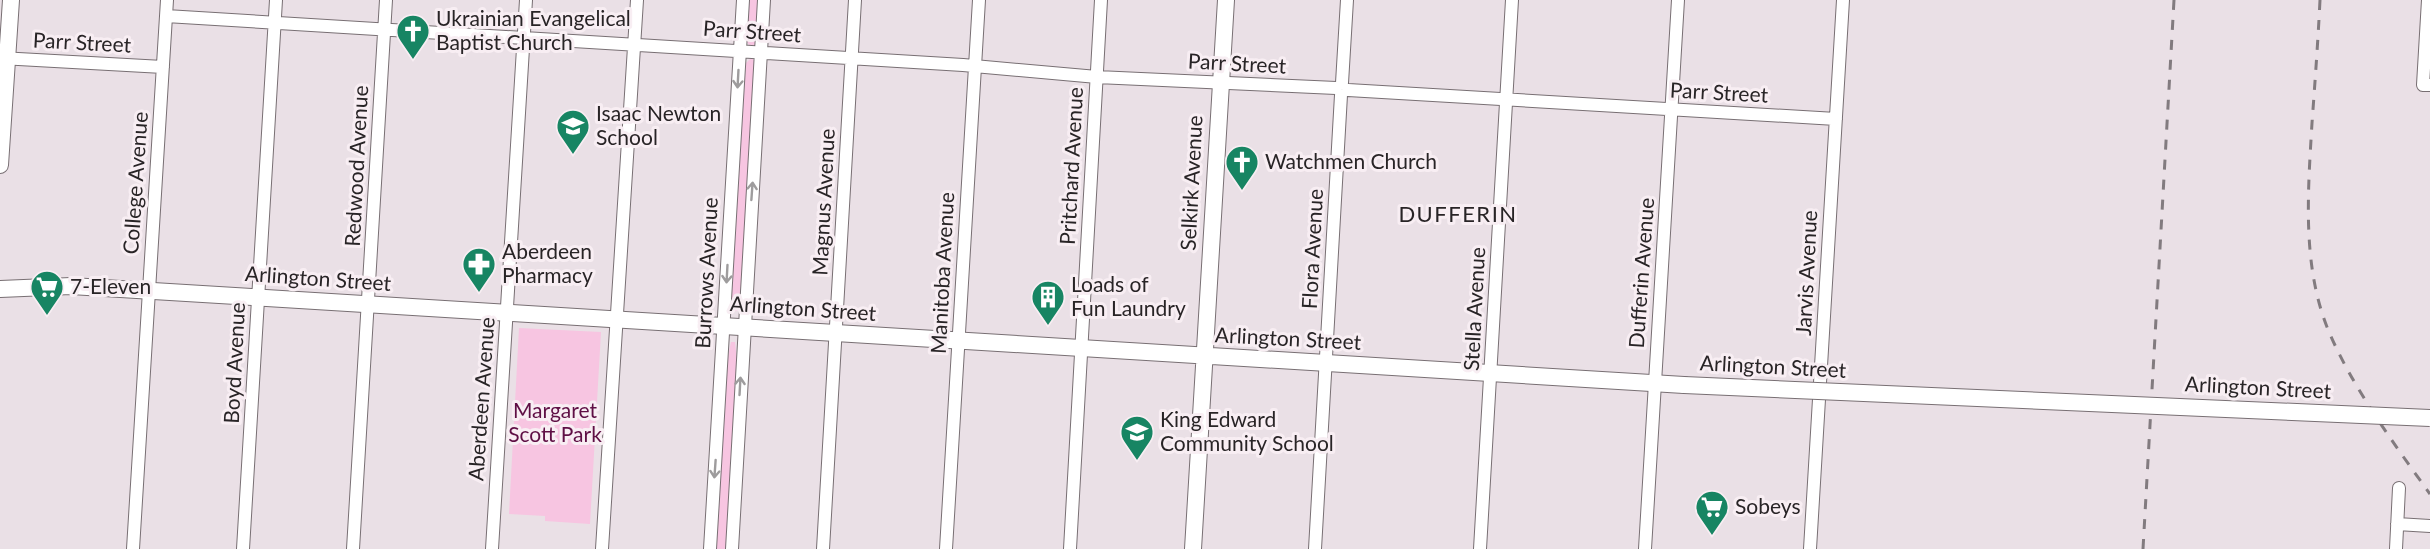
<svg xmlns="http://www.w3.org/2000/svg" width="2430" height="549" font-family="Lato,sans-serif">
  <rect width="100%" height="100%" fill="#eae0e6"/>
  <path fill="#f7c5e1" d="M749,0H759L756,44L751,47L746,41Z
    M751,58L755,61L742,295L737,311H733L731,296L746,63Z
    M519,328L601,332L590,524L545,521V516L509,514Z
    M731,342H735L737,361L726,549H715L727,361Z"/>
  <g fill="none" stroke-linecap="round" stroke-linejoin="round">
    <defs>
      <path id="minor" d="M2428,0L2423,85H2430
        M166,16L963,65L1097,77L1336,88
        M0,58L163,67
        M1342,83L1347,0
        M1348,90L1836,119
        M2397,524L2430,526
        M133,549L167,0
        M243,549L276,0
        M353,549L386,0
        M492,549L526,0
        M602,549L637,0
        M710,549L743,0
        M732,549L764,0
        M823,549L855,0
        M946,549L979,0
        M1070,549L1101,0
        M1315,549L1341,95
        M1480,549L1512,0
        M1645,549L1678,0
        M1810,549L1843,0
        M2396,549L2399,488"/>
      <path id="major" d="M0,165L11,0
        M0,289L71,286L1684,385
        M1193,549L1226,0"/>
    </defs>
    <use href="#minor" stroke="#786f73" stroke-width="14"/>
    <use href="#major" stroke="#786f73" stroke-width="18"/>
    <use href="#minor" stroke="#fff" stroke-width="12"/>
    <use href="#major" stroke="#fff" stroke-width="16"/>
    <path stroke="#827b7f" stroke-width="3" stroke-dasharray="10 10" stroke-linecap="butt" d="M2320,0C2318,41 2315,82 2312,123C2308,191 2302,263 2327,327C2350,384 2394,444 2430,494
      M2143,549L2174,0"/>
    <defs>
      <path id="major-bridge" d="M1684,385L2430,418"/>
    </defs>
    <use href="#major-bridge" stroke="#786f73" stroke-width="18" stroke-linecap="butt"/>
    <use href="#major-bridge" stroke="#fff" stroke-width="16"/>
  </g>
  <defs><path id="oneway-shaft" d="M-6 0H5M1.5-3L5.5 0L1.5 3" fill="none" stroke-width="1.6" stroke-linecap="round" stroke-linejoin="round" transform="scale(1.5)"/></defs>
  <g stroke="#9e9c9d">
    <use href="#oneway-shaft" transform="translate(738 79) rotate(93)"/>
    <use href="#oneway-shaft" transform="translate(752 191) rotate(-86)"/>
    <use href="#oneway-shaft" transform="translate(727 274) rotate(93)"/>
    <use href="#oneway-shaft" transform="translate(740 386) rotate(-87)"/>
    <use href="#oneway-shaft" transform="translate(715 469) rotate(94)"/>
  </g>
  <defs>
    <symbol id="church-pin" viewBox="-11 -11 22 30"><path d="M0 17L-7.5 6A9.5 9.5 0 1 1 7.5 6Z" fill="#178563" stroke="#f8eef3"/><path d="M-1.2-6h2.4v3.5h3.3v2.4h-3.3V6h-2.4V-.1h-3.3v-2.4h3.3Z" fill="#fff"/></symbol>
    <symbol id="school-pin" viewBox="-11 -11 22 30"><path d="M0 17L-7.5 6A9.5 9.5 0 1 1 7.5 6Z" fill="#178563" stroke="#f8eef3"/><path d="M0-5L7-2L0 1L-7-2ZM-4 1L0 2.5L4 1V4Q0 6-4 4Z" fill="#fff"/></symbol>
    <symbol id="pharmacy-pin" viewBox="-11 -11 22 30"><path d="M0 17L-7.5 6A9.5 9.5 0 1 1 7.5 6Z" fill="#178563" stroke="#f8eef3"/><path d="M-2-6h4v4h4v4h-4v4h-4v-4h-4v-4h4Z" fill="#fff"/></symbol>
    <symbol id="supermarket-pin" viewBox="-11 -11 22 30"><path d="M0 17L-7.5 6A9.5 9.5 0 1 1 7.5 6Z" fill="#178563" stroke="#f8eef3"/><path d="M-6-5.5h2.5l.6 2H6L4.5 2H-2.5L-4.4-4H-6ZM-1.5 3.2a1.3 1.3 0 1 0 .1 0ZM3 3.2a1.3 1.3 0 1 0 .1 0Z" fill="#fff"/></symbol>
    <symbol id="building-pin" viewBox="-11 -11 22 30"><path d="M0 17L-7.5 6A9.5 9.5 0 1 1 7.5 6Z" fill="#178563" stroke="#f8eef3"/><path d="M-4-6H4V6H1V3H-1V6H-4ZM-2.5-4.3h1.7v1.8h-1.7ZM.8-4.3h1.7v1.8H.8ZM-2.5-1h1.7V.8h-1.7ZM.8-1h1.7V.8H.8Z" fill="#fff"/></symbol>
  </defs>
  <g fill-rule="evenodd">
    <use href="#church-pin" x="394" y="12" width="38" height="52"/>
    <use href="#school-pin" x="554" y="107" width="38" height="52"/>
    <use href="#church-pin" x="1223" y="143" width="38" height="52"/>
    <use href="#pharmacy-pin" x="460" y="245" width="38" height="52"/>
    <use href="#supermarket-pin" x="28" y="268" width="38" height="52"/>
    <use href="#building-pin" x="1029" y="278" width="38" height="52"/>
    <use href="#school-pin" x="1118" y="413" width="38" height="52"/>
    <use href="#supermarket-pin" x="1693" y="488" width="38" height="52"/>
  </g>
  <g text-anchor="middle" stroke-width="6" stroke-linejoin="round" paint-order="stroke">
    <g font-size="21" fill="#282426" stroke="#f8eef3" text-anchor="start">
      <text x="436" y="26">Ukrainian Evangelical<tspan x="436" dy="24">Baptist Church</tspan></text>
      <text x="596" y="121">Isaac Newton<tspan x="596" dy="24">School</tspan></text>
      <text x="1265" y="169">Watchmen Church</text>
      <text x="502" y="259">Aberdeen<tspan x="502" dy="24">Pharmacy</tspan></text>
      <text x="1071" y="292">Loads of<tspan x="1071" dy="24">Fun Laundry</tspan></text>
      <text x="70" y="294">7-Eleven</text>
      <text x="1160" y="427">King Edward<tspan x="1160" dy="24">Community School</tspan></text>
      <text x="1735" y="514">Sobeys</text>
    </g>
    <g font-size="21" fill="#282426" stroke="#f8eef3">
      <text transform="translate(752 32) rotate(4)" y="7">Parr Street</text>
      <text transform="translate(82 43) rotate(3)" y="7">Parr Street</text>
      <text transform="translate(1237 64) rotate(3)" y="7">Parr Street</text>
      <text transform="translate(1719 93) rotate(3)" y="7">Parr Street</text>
      <text transform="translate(357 166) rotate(-87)" y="7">Redwood Avenue</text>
      <text transform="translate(1072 166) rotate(-87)" y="7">Pritchard Avenue</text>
      <text transform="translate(136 183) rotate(-86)" y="7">College Avenue</text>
      <text transform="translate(1192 183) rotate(-87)" y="7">Selkirk Avenue</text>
      <text transform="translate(824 202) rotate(-87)" y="7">Magnus Avenue</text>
      <text transform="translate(1313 249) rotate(-87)" y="7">Flora Avenue</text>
      <text transform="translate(707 273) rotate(-87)" y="7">Burrows Avenue</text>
      <text transform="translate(943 273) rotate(-87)" y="7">Manitoba Avenue</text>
      <text transform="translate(1642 273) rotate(-86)" y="7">Dufferin Avenue</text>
      <text transform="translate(1807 273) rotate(-87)" y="7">Jarvis Avenue</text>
      <text transform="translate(318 279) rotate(4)" y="7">Arlington Street</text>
      <text transform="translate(803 309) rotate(4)" y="7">Arlington Street</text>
      <text transform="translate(1475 309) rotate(-87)" y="7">Stella Avenue</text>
      <text transform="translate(1288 339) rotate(3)" y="7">Arlington Street</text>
      <text transform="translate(235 363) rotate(-87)" y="7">Boyd Avenue</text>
      <text transform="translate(1773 367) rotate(3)" y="7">Arlington Street</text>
      <text transform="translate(2258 388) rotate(3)" y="7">Arlington Street</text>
      <text transform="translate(482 399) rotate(-86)" y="7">Aberdeen Avenue</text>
    </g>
    <g font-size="21" fill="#5f0f45" stroke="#f8eef3">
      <text x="555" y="418">Margaret<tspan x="555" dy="24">Scott Park</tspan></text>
    </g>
    <g font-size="22" letter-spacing="1.5" fill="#282426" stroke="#f8eef3">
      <text x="1458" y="222">DUFFERIN</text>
    </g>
  </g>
</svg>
